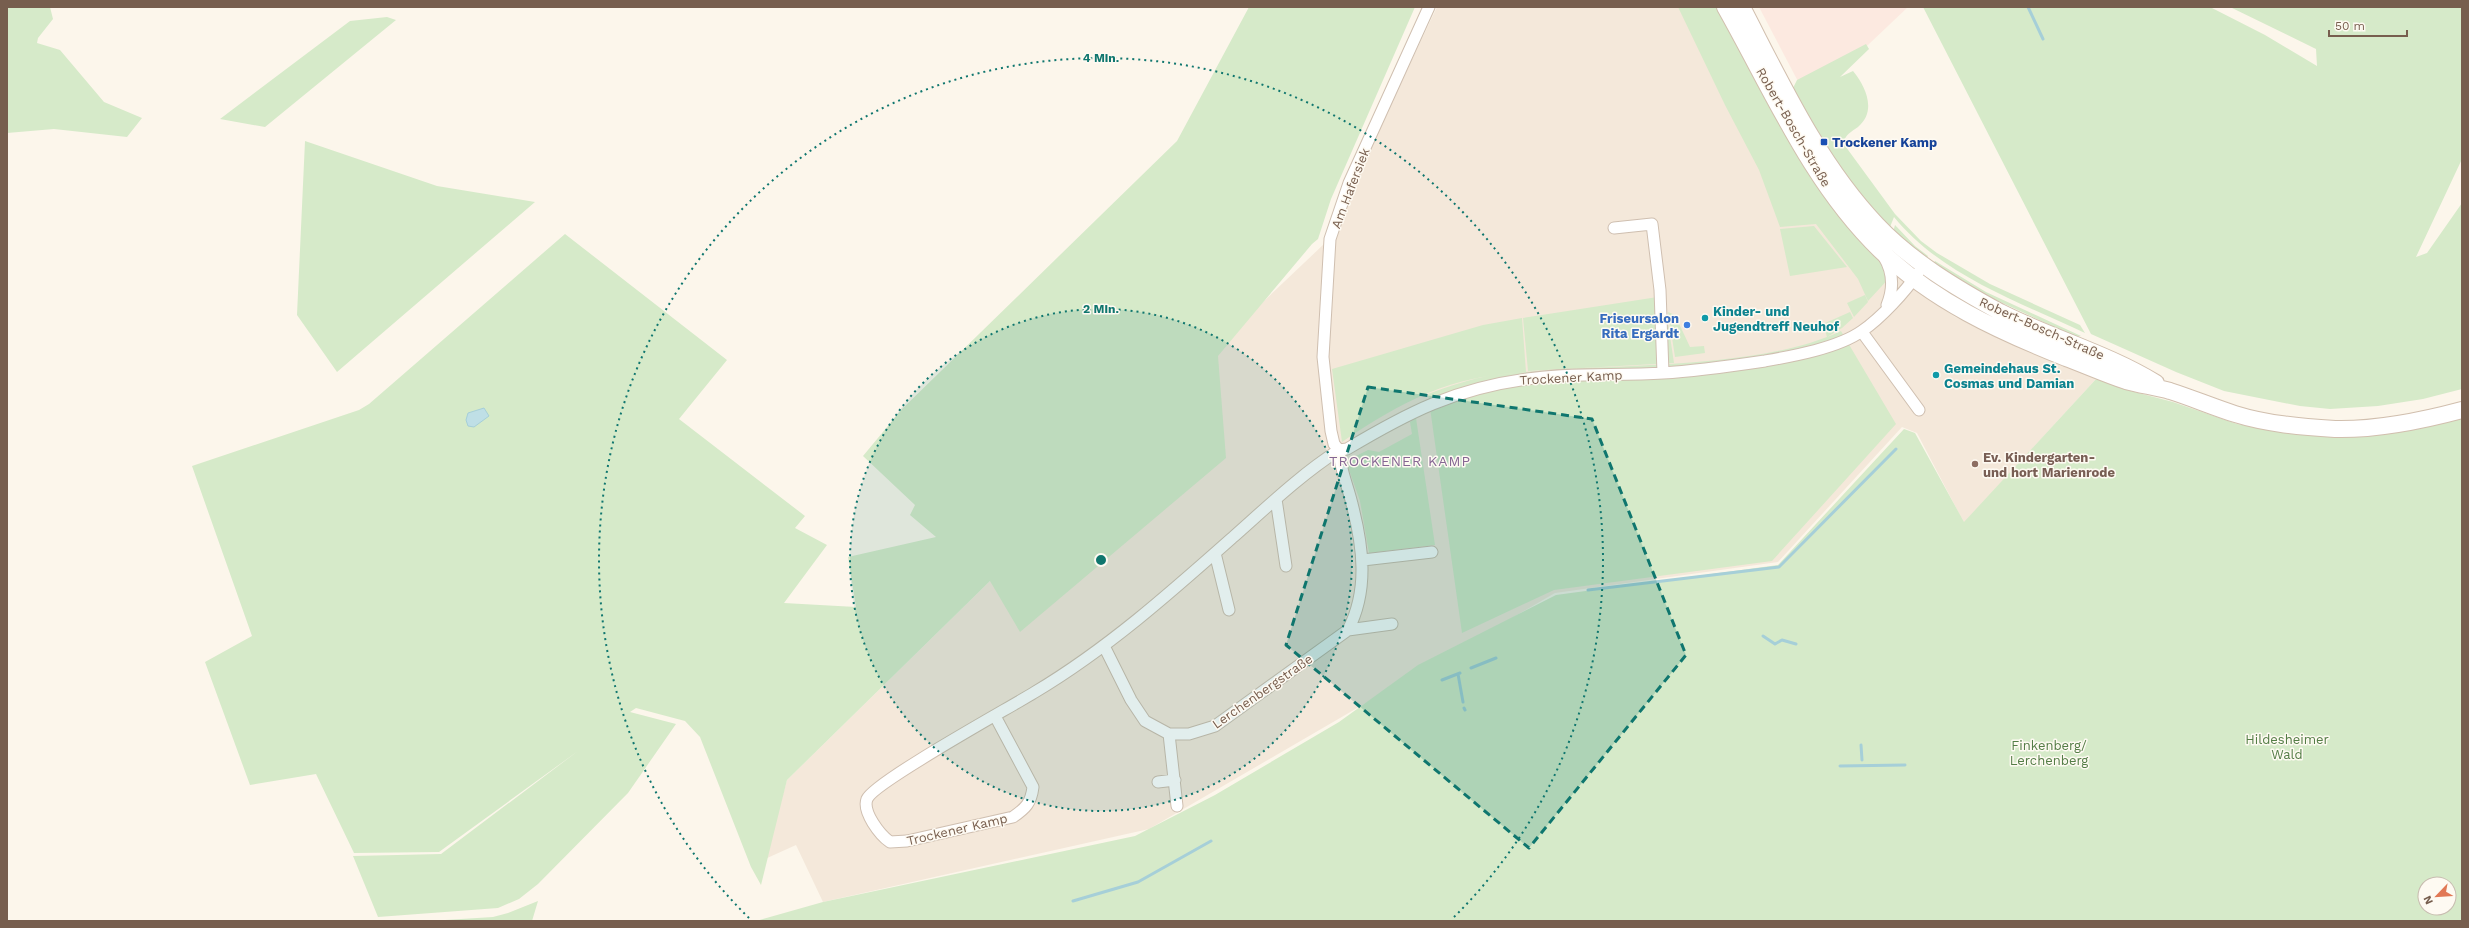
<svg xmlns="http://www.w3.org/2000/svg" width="2469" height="928" viewBox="0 0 2469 928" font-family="'Work Sans',sans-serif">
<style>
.residential{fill:#f4e8da}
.commercial{fill:#fce9e0}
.green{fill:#d6eac9;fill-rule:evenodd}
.water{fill:#bfdfe6;stroke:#a6cfd8}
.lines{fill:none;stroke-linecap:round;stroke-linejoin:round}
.stream{stroke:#a6cfd8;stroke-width:3}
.street-casing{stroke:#cfbfb0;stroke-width:13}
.secondary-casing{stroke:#d1bfae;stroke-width:18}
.street{stroke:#fff;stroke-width:11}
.secondary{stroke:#fff;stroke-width:16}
.marked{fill:#0f766e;fill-opacity:0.2;stroke:#0f766e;stroke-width:3;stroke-dasharray:8 5;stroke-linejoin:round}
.ring{fill:none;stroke:#0f766e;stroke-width:2;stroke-dasharray:2 4}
.transit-dot{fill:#1a4fb4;stroke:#fefaf2;stroke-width:1.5}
.culture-dot{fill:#0f9aa8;stroke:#fefaf2;stroke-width:1.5}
.shop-dot{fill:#3f7fe0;stroke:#fefaf2;stroke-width:1.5}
.education-dot{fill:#8d6e63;stroke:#fefaf2;stroke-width:1.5}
.labels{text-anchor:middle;stroke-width:3;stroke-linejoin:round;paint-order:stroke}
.street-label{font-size:13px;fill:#775e4e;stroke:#fefaf2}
.transit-label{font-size:13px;font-weight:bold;fill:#164399;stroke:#fefaf2;text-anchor:start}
.culture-label{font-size:13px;font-weight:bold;fill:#0d838f;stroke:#fefaf2;text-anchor:start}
.shop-label{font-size:13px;font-weight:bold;fill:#366cbe;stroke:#fefaf2;text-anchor:end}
.education-label{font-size:13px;font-weight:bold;fill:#785e54;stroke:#fefaf2;text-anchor:start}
.park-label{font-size:13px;fill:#547d46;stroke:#fefaf2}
.neighbourhood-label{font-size:14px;letter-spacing:1px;fill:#856693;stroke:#fefaf2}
.centre{fill:#0f766e;stroke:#fefaf2;stroke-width:2}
.ring-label{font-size:12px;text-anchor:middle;font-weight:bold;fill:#0f766e;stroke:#fefaf2;stroke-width:3;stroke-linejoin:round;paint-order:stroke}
</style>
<rect width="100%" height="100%" fill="#fcf6eb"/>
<path class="residential" d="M1437,7H1719L1893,274L1955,317L2097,378L1964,523L1917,433L1902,427L1778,562L1555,593L1149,829L823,902L796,845L765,859L787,780L990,581L1263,302L1324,244Z"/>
<path class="commercial" d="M1759,7H1908L1849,63L1801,87Z"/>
<path class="green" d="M7,7H50L53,19L38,38L37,43L60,50L104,102L142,118L127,137L54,129L7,133Z
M1249,7H1415L1331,199L1318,239L1312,244L1218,356L1226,458L1020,632L990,581L787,780L761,885L751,867L700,737L685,721L636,708L630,712L676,724L628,793L538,884L519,899L498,908L378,917L353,856L441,854L578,751L439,852L354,853L316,774L250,785L205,662L252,636L192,466L359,410L369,404L565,234L727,360L679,419L805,516L795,528L827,545L784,603L856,607L848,557L936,537L910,515L915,505L863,456L902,409L1177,141Z
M1678,7H1719L1893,274L1868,301L1858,279L1816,224L1780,227L1759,170L1725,105Z
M1923,7H2210L2265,35L2317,66L2316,49L2230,7H2462V159L2416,257L2427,253L2462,203V389L2423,399L2378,406L2330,409L2300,406L2224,391L2176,372L2091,334Z
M387,17L396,20L265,127L220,119L350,21Z
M1866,44L1869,49L1840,77L1853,71C1866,87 1877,111 1858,127C1851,132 1846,134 1843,143L1895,214L1921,241L1937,253L1990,284L2080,325L2085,333C2019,302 1941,275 1894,217L1888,232L1841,176L1792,90L1797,80Z
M305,141L437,186L535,202L337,372L297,315Z
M1895,225L1915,246L1928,256L1926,259L1893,232Z
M1814,226L1847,267L1790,276L1780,229Z
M1935,261L1986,292L2081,336L2076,337L1985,295L1933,264Z
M1865,295L1868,302L1854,317L1847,303Z
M1664,296L1674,363L1528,371L1523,318Z
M1668,312L1675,315L1690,347L1704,346L1705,353L1675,357Z
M1850,312L1853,318L1842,328L1827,337L1823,324Z
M1522,318L1526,372C1450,376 1404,400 1342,442L1332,369L1483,325Z
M1841,331L1896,424L1772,561L1554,590L1462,633L1428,394C1450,386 1472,378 1495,375C1569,366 1644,368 1718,360C1761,355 1802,349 1841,331Z
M2097,378L2127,390L2173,402L2237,424L2295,434L2337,436L2462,418V921H756L823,902L1135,836L1215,795L1339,722L1418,665L1556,595L1778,565L1904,429L1915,433L1964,522ZM2425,884H2449V908H2425Z
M1416,418L1435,545L1369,553L1360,501L1348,467L1356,456L1368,450L1379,452L1412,434L1410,422Z
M538,901L532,921H429L493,917L508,913Z"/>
<path class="water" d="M484,408L489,416L474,427L468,426L466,420L468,413Z"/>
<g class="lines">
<path class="stream" d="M2028,7L2043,39
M1588,590L1779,567L1896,449
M1763,636L1775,644L1782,640L1796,644
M1471,668L1496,658
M1458,674L1463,702
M1442,680L1460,673
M1464,708L1465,710
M1861,745L1862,760
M1840,766L1905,765
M1073,901L1138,882L1211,841"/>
<g class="street-casing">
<path id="street" d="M1614,228L1652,224L1660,290L1663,373
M1884,257C1893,272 1894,288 1887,305
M1862,332L1919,410
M1339,450L1334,444L1331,431L1323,357L1330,239L1349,183L1429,7
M1276,499L1286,566
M1215,553L1229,610
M1363,560L1432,552
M1348,630L1392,624
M1104,646L1131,700L1145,721L1169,734H1189L1215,726L1348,630C1369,590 1363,546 1352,504C1348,486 1340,470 1339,450
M995,716L1033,787C1031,803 1026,808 1013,817L907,841L890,842C880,835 862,812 867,799C874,782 1011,707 1035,692C1107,649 1170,593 1232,538C1266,508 1300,475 1339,450L1347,449C1409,412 1454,389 1527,379C1572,372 1618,376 1663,373C1697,371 1731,366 1765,361C1793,356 1838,348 1862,331C1881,318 1905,292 1918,273
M1169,734L1177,806
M1158,782L1175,780"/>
</g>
<g class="secondary-casing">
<path id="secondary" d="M1725,7C1772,90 1811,183 1880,250C1933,301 1998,331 2066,358C2085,365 2105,374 2126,381C2140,385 2156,387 2170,391C2192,398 2213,407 2235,414C2267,424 2302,427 2335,429C2377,430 2421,421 2462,410
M1742,7C1781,82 1818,163 1877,225C1911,261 1956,288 2000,312C2051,338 2107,353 2156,383"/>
</g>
<use href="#street" class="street"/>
<use href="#secondary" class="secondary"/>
</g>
<path class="marked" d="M1368,387L1592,419L1686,655L1529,848L1286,645Z"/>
<circle cx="1101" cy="560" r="251" fill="#0f766e" fill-opacity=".12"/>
<g class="ring">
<circle cx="1101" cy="560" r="251"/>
<path d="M749 918A502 502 0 1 1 1453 918"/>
</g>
<rect class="transit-dot" x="1820" y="138" width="8" height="8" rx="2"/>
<g class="culture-dot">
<circle cx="1705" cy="318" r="4"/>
<circle cx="1936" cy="375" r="4"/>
</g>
<circle class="shop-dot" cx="1687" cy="325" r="4"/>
<circle class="education-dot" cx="1975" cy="464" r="4"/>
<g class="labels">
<g class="street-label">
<text transform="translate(1794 127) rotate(60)" y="5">Robert-Bosch-Straße</text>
<text transform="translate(1350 188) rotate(-69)" y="5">Am Hafersiek</text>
<text transform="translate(2042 328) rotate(24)" y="5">Robert-Bosch-Straße</text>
<text transform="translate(1571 377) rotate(-3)" y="5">Trockener Kamp</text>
<text transform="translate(1262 691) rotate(-35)" y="5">Lerchenbergstraße</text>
<text transform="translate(957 829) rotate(-13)" y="5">Trockener Kamp</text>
</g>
<g class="transit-label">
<text x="1832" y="147">Trockener Kamp</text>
</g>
<g class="culture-label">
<text x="1713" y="316">Kinder- und<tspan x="1713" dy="15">Jugendtreff Neuhof</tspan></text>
<text x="1944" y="373">Gemeindehaus St.<tspan x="1944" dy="15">Cosmas und Damian</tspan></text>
</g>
<g class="shop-label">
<text x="1679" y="323">Friseursalon<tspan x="1679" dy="15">Rita Ergardt</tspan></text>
</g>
<g class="education-label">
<text x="1983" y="462">Ev. Kindergarten-<tspan x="1983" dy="15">und hort Marienrode</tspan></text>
</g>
<g class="park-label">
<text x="2287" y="744">Hildesheimer<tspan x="2287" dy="15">Wald</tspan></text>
<text x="2049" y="750">Finkenberg/<tspan x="2049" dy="15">Lerchenberg</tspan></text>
</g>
<g class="neighbourhood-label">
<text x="1400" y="466">TROCKENER KAMP</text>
</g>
</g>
<circle cx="1101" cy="560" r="6" class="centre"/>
<g class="ring-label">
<text x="1101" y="62">4 Min.</text>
<text x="1101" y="313">2 Min.</text>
</g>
<rect width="2469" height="928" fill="none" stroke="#775e4e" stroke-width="16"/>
<g transform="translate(2437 896) rotate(245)"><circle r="19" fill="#fefaf2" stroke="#c8bcb0"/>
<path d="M0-3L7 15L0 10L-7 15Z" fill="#e17855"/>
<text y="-6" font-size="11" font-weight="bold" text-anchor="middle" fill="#775e4e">N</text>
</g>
<path d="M2329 30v6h78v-6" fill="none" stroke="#775e4e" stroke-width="2"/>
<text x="2335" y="30" font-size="12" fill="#775e4e" stroke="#fefaf2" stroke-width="3" paint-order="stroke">50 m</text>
</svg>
